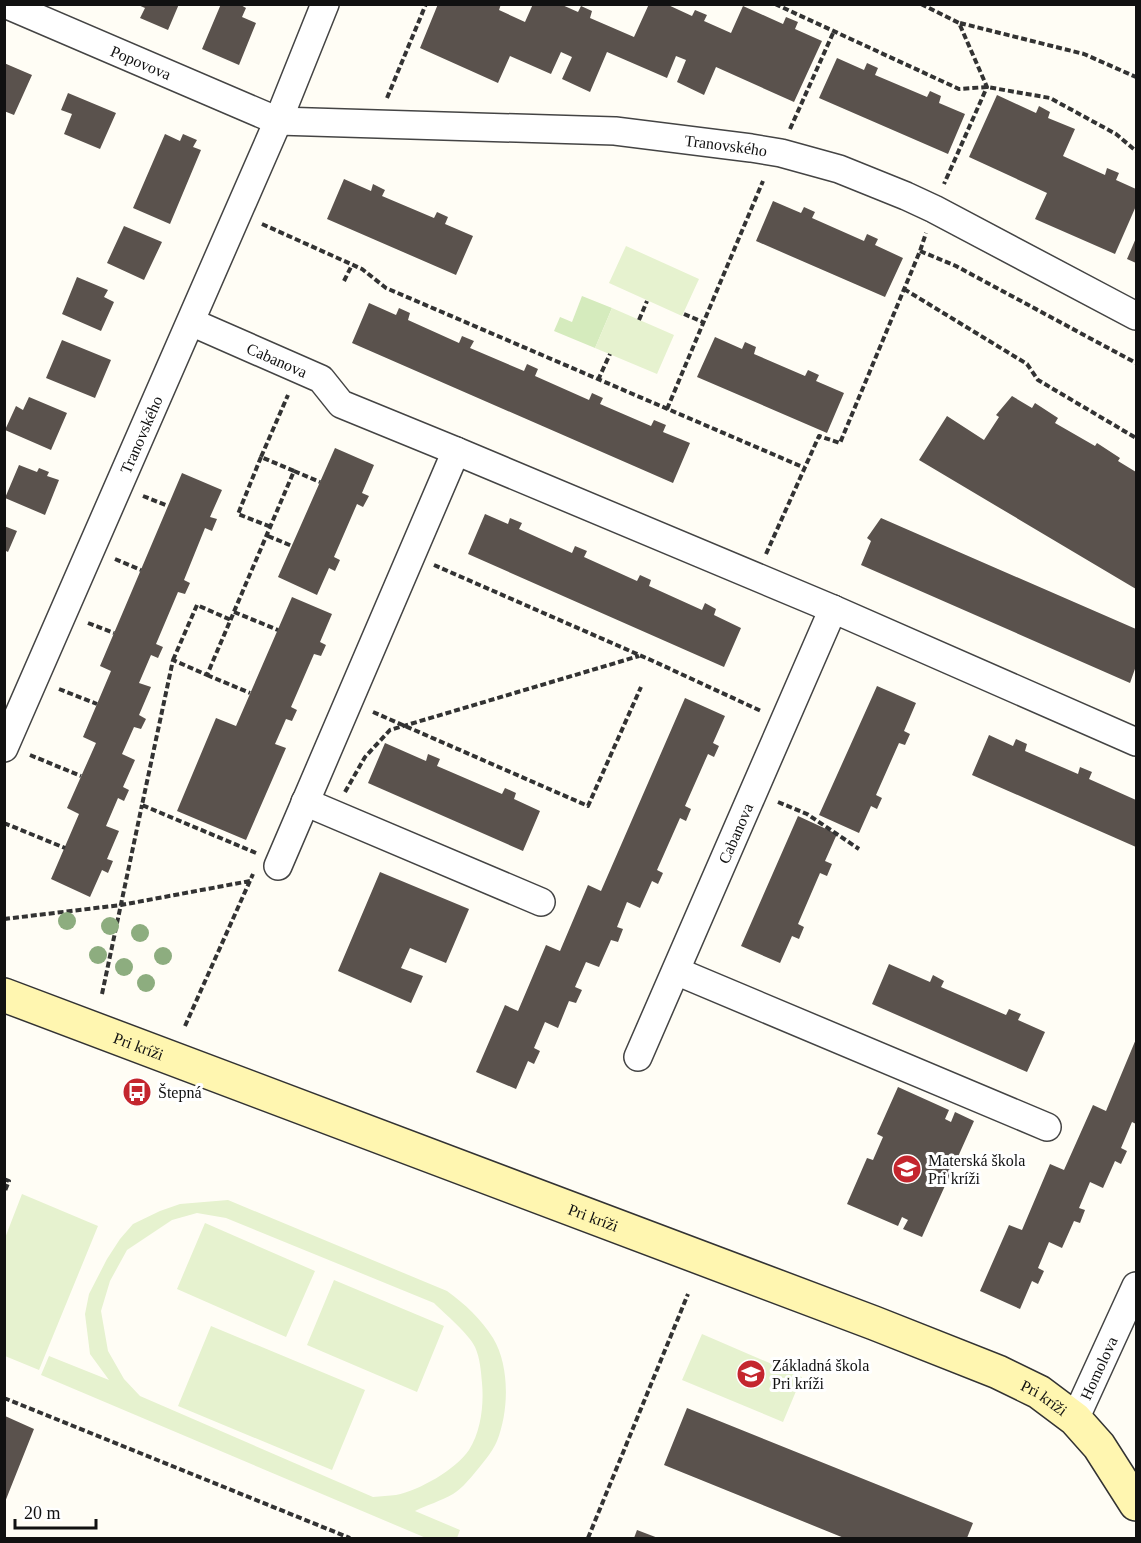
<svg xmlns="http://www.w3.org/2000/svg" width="1141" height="1543" viewBox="0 0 1141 1543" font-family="Georgia,serif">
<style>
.green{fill:#d5ebbd}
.pitch{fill:#e6f2cf;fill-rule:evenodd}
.building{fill:#5a524d}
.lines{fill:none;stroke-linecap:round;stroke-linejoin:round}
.street-casing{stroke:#444;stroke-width:30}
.secondary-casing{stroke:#333;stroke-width:36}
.path{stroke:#333;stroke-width:4;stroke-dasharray:6 3;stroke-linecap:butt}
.street{stroke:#fff;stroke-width:27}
.secondary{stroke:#fff6b0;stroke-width:33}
.tree{fill:#8dad7f}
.labels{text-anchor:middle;stroke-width:6;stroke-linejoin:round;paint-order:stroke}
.street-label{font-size:16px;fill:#111;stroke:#fff}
.poi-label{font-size:16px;fill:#111;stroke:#fff;text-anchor:start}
</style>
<rect width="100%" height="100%" fill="#fffdf5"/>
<path class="green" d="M582,296L612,308L595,348L554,331L560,317L572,322Z"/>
<path class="pitch" d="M626,246L699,279L682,316L609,283Z
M612,308L674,335L657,374L595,348Z
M22,1194L98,1226L39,1370L5,1356V1238Z
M228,1200L447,1291C465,1304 481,1319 493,1338C510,1366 509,1411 497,1441C492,1453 481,1465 473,1475C467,1482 460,1490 453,1494C441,1501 427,1505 415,1511L460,1530L457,1538H426L41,1375L49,1356L109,1380L90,1354L85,1314L89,1294L107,1259L120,1239L133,1224L160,1211L180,1204ZM197,1213L226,1218L434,1303C445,1314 469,1334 475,1347C480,1358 481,1371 482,1383C484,1404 481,1432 469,1450C455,1470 420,1490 396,1495C389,1496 381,1496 373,1497L140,1396L124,1379L108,1351L101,1311L110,1281L127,1250L172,1220Z
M205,1223L315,1271L286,1337L177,1289Z
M334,1280L444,1326L417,1392L307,1345Z
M211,1326L365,1390L332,1470L178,1406Z
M702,1334L802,1377L783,1422L682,1380Z"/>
<path class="building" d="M136,4H179L168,30L140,18L145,8Z
M221,4H239L246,8L242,17L256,23L239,65L202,49Z
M438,4H501L499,10L525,22L533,4H560L578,12L581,6L592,11L590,18L634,37L649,4H666L692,16L695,10L707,15L704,21L731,33L743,6L783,24L786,17L798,22L795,29L822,41L794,102L716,67L704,95L677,82L686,60L676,56L667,78L607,52L590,92L562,79L572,57L561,52L551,74L510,56L498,83L420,48Z
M837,58L864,70L867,63L878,68L875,75L927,97L930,91L941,96L939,103L965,114L948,154L819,98Z
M4,63L32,75L14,115L4,111Z
M68,93L116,113L100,149L64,134L72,114L61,110Z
M997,95L1036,113L1039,106L1050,112L1048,118L1075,129L1063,156L1105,175L1107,168L1119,173L1116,180L1136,189V206L1115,254L1035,219L1047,193L969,157Z
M165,134L180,141L183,134L197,140L193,147L201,150L170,224L133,208Z
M344,179L371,191L373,184L385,190L382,196L434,218L437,212L448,217L445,224L473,236L456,275L327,219Z
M773,201L801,213L804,207L815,212L812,218L864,241L867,234L878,239L875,245L903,258L885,297L756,241Z
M124,226L162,242L144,280L107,263Z
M1136,238V263L1127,259Z
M77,277L108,290L104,297L114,302L101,331L62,314Z
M369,303L396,315L399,308L410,313L408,320L459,343L462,336L474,341L470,348L524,371L527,364L538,369L535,376L589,400L592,393L603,398L600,404L651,426L654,420L666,425L663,432L690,443L673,483L352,343Z
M715,337L742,349L745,342L756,347L754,354L805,376L808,370L819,375L816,381L844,393L827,433L697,377Z
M62,340L111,360L95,398L46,378Z
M1012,396L1032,408L1035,403L1058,418L1055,423L1095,446L1097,443L1120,458L1118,461L1136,472V589L919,460L947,416L984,440L999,417L996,415Z
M29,397L67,413L51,450L5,430L16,406L23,410Z
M335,448L374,465L362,493L369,496L363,507L357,504L334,557L340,560L335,571L329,568L317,595L278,577Z
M19,465L37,472L39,468L49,472L47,476L59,480L45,515L5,498Z
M182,473L222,490L210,517L217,519L212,531L205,528L184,580L190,583L185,594L178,592L156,644L163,647L158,658L151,655L139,683L151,687L139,715L146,719L141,729L134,727L122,754L135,760L123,787L129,790L124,801L118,798L106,826L119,831L107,859L113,861L108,873L102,870L90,897L51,879L79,814L67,808L96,743L83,737L111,671L100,666Z
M485,514L508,524L510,518L522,523L519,529L572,553L575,546L587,551L584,557L637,581L640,575L651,580L649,586L702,610L705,603L716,609L714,615L741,628L724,667L468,554Z
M881,518L1136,629V666L1130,683L861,565L871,541L867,538Z
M4,526L17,531L8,552L4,550Z
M292,597L332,614L320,642L326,645L321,656L314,654L291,707L297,710L292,721L286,719L275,744L286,748L246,840L177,811L216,718L236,726Z
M877,686L916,703L904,731L910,734L905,745L899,743L876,795L882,798L877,809L871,806L859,833L819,815Z
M685,698L725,716L713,743L719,746L714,757L708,754L685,806L691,809L686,821L680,818L657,870L663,873L658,884L652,881L640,908L627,902L617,927L623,929L618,942L611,940L599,967L586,962L575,987L582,990L576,1003L569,1001L558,1028L545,1022L534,1048L540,1051L534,1064L528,1061L516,1089L476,1072L505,1005L518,1011L546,945L560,951L588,885L601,891Z
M989,735L1013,746L1016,739L1027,744L1025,751L1078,774L1080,767L1092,772L1089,779L1136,800V847L972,775Z
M385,743L426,761L428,754L440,759L437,766L502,794L505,788L516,793L514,799L540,811L523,851L368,783Z
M798,816L837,834L825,861L832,864L827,876L820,873L798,924L804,927L799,939L792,936L780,963L741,946Z
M380,872L469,909L446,963L410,948L401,968L423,976L411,1003L338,971Z
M889,964L930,982L933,975L944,981L941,987L1006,1015L1009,1009L1021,1014L1018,1020L1045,1032L1027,1072L872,1004Z
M1136,1039V1124L1132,1122L1121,1148L1127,1151L1121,1164L1115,1161L1103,1188L1090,1182L1079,1208L1085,1210L1080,1223L1074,1221L1062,1248L1049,1242L1038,1268L1044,1271L1038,1284L1032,1281L1020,1309L980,1291L1009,1225L1022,1230L1050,1164L1064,1170L1093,1105L1106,1111Z
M898,1087L949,1110L945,1119L951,1122L955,1112L974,1121L922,1237L903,1229L908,1220L902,1217L898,1226L847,1204L867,1158L873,1160L883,1137L877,1134Z
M687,1408L973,1523L967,1538H844L664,1465Z
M5,1416L34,1429L5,1502Z
M637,1530L658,1538H634Z"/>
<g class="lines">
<g class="street-casing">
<g id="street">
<path id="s1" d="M5,4L278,121L615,131L751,148L781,153L839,169L906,196L934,209L1136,316"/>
<path id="s2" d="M191,322L321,379L341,404L456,451L833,609L1136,742"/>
<path id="s3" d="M4,748L278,121L325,4"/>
<path d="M305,802L541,902"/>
<path d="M278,866L456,451"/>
<path d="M676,971L1047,1127"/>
<path id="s4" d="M638,1057L833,609"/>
<path id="s5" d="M1075,1419L1136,1286"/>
</g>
</g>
<g class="secondary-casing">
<g id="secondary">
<path id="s6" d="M4,995L874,1323L998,1372L1039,1392L1075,1419L1099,1446L1136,1504"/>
</g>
</g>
<path class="path" d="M775,4L959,89L987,87L1050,98L1116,134L1136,151
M921,4L959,23L987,87L944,184
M960,23L1084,54L1136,77
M387,98L426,4
M790,129L834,31
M262,224L362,269L386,288L805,468
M920,251L956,266L1136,363
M344,281L352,265
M904,289L1027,364L1038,380L1136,438
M684,314L703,322
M639,320L647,301
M598,380L610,354
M667,409L763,181
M261,457L238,514L271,527
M294,471L320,482
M143,496L168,506
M268,536L292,546
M766,554L819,436L840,443L920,251L926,233
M115,559L141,570
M434,565L653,661L761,711
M234,612L278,630
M88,623L114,633
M173,660L197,605L231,620
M207,675L250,693
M59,689L97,704
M373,712L588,806L641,687
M30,755L81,776
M345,792L365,757L390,730L639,656
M778,802L807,814L859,849
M4,823L65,848
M256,853L142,805L173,660L207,675L294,471L261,457L288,395
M4,919L121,905L250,881
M102,994L142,805
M185,1026L253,874
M4,1179L9,1181L4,1193
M4,1398L350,1538
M588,1538L688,1294"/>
<use href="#street" class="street"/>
<use href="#secondary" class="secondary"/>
</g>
<g class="tree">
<circle cx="67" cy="921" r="9"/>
<circle cx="110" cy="926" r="9"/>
<circle cx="140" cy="933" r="9"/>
<circle cx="98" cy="955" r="9"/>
<circle cx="163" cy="956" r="9"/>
<circle cx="124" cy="967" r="9"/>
<circle cx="146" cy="983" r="9"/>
</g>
<defs>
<g id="bus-disc" transform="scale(1.5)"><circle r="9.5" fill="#c4262e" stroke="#fff"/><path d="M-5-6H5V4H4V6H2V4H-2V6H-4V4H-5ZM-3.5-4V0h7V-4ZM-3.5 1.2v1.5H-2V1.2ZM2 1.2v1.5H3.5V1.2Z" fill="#fff"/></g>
<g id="school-disc" transform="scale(1.5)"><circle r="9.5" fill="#c4262e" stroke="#fff"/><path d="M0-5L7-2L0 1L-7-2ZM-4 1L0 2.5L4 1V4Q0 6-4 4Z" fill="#fff"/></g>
</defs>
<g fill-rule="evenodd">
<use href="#bus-disc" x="137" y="1092"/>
<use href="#school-disc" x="907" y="1169"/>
<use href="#school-disc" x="751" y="1374"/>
</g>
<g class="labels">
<g class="street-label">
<text dy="6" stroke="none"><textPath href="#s1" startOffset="148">Popovova</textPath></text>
<text dy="6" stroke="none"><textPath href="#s1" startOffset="746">Tranovského</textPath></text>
<text dy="6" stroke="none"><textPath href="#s2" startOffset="94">Cabanova</textPath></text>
<text dy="6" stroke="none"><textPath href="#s3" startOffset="342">Tranovského</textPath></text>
<text dy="6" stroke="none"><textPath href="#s4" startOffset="244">Cabanova</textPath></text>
<text dy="6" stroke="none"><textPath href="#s6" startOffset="144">Pri kríži</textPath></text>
<text dy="6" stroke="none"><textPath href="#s6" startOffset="630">Pri kríži</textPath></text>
<text dy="6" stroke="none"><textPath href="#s5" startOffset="56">Homolova</textPath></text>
<text dy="6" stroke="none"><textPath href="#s6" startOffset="1116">Pri kríži</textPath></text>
</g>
<g class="poi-label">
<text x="158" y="1098">Štepná</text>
<text x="928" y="1166">Materská škola<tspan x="928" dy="18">Pri kríži</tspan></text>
<text x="772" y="1371">Základná škola<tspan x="772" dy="18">Pri kríži</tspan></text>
</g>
</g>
<rect width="1141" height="1543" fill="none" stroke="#111111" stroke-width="12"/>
<path d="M15 1519v9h81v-9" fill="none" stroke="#111111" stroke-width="3"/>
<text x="24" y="1519" font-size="18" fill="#111111" stroke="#ffffff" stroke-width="4.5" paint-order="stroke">20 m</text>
</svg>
